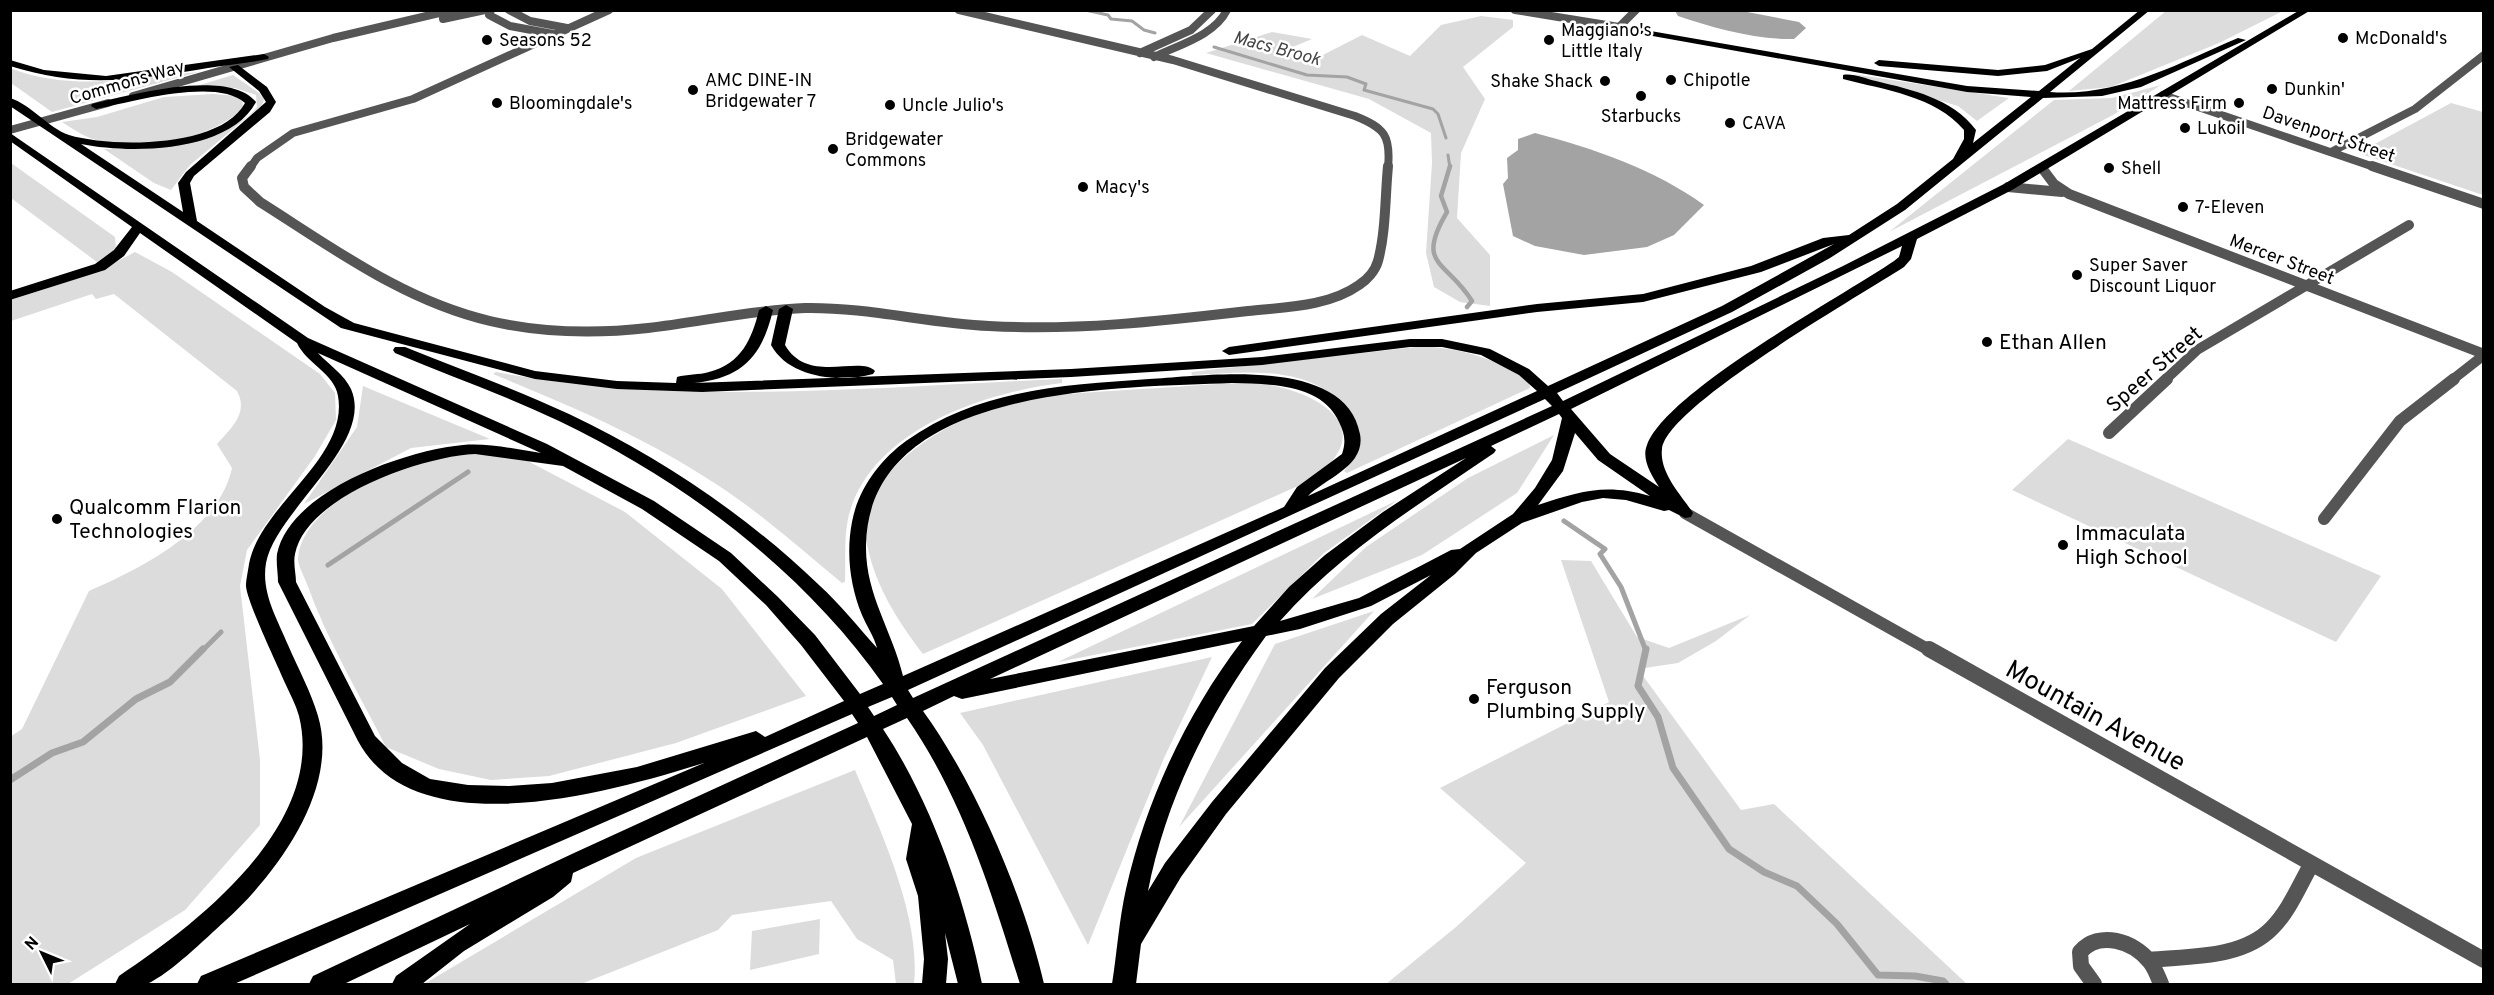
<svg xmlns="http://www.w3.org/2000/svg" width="2494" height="995" viewBox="0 0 2494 995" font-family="Overpass,sans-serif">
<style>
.green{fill:#dcdcdc}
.water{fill:#a3a3a3}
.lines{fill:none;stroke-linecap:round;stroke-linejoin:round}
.stream-far3{stroke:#a3a3a3;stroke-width:3}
.stream-far2{stroke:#a3a3a3;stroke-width:4.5}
.stream-far1{stroke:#a3a3a3;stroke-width:5}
.stream{stroke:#a3a3a3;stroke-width:7}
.minor-far3{stroke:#555;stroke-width:8}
.minor-far2{stroke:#555;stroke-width:10}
.minor-far1{stroke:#555;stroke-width:12}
.minor{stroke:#555;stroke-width:16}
.tertiary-far2{stroke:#555;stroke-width:8}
.tertiary-far1{stroke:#555;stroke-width:12}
.tertiary{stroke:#555;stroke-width:16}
.trunk{fill:#000;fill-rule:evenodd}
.poi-dot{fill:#000;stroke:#fff;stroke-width:2}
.labels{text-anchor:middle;stroke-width:5;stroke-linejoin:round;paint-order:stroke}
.far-poi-label{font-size:18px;fill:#000;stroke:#fff;text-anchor:start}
.far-water-label{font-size:18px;font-style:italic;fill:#444;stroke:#fff}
.far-street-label{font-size:18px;fill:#000;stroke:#fff}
.poi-label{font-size:21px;fill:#000;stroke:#fff;text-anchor:start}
.street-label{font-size:21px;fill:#000;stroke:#fff}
.near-street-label{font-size:26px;fill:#000;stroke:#fff}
</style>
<rect width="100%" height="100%" fill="#fff"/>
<path class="green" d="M2166,11H2283L2219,43L2111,87L2069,91Z
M1481,16L1513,20V27L1463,67L1485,99L1461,153L1457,218L1490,255V306L1460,302L1434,287L1426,253L1432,163L1431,133L1369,99L1206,53L1272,32L1312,39L1283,51L1313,60L1362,35L1410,56L1441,25Z
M10,68C69,92 137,78 198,72L52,112L11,83Z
M1853,74L2009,98L1977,121L1958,106Z
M233,75L259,93L264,99L262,105L190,165L171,190L154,183L104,149C143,149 232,140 257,107L256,95L235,88L193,87Z
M2161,85L2113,115L1889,232L2054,100L2112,98Z
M213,94L237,96L242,99L243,108C213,139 145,150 103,142C88,139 74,130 62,122L97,117L164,97Z
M2451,103L2483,112V195L2358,153Z
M11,163L115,237L116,249L97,262L11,198Z
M135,252L172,272L320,374L335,393L336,420L315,456L247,550L240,586L260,760V825L185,910L68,984H11L10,737L22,729L89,591C142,568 219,529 232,468L217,444C231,428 249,413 237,391L114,294L96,299L92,294L11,321V300L97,272Z
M1425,346C1465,350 1496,358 1529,381L1530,388L1347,473L1344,471C1360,452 1367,435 1351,414C1314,363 1247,372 1192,375L1191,372Z
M496,372C682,407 875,387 1062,379V383C987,392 878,427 851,508C843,531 846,558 845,582L842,583C802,550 763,515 719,486C649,439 571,406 493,374Z
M1256,383C1315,389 1386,428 1309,481L923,654C897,620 876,587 867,545C852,471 955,415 1014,402C1056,393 1099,392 1142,389C1179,387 1218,383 1256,383Z
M363,386L490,439L411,448L304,504L357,427Z
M1554,435L1517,493L1422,555L1312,599L1366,547L1468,478Z
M2068,439L2381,576L2336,642L2012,490Z
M475,454L522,458L625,512L722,589L806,696L676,743L549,776L491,780L439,769L386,747C359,694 327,640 307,584C304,576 298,566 298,558C302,505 394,466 439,458C451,456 463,455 475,454Z
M1398,500L1324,553L1252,624L1058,662Z
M1561,560L1591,561L1637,637L1669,648L1750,615L1716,641L1678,663L1638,669L1741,810L1774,804L1967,984H1386L1456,927L1526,863L1440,788L1609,702Z
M1374,611L1179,827L1275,644Z
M1212,657L1164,758L1088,945L983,745L960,713Z
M855,770C881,832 921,917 914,984H896L893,960L857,939L831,901L732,915L718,930L581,984H424L636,858Z
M820,919L819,954L750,970L752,931Z"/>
<path class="water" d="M1675,11H1742L1799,22L1806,28L1794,39C1756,40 1714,28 1678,16Z
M1535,133C1593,148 1656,170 1704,205L1674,235L1647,247L1584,255L1535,246L1513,236L1503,184L1508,178L1507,158L1518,150V139Z"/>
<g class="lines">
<path class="stream-far3" d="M1085,10L1108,15L1111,19L1132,21L1144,30L1155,33
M1214,47L1307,75L1347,77L1366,84L1364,90L1433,109L1438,114L1446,138
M1448,155L1450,168"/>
<path class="stream-far2" d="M1450,166L1441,196L1447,212C1415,266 1446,260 1472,301L1467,307"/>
<path class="stream-far1" d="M1564,521L1605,549L1600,554L1621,587L1646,651
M328,565L468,472
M202,651L221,632"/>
<path class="stream" d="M1646,649L1638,686L1658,717L1673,768L1729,849L1764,872L1797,886L1837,924L1878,975L1915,976L1943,981L1946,984
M10,780L52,753L83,742L136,699L170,682L203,649"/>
<path class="minor-far3" d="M491,10L489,15L510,26L553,34
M509,10L530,21L567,28
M959,10L1173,60L1355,116C1385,128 1391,136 1388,168
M1619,27L1636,10
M1140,53L1191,30L1212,10
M1154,57C1178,45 1214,36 1227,10
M2163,95L2377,168
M2331,152L2415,109L2484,55
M250,168L257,158L293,133L413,99L609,10"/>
<path class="minor-far2" d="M251,166L242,178L244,187L260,202C333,248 404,301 490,321C542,333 595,334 648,328C700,322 752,310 805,308C867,307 927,323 989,326C1076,331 1162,321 1248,311C1284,307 1328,307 1359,285C1367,280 1375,271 1378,261C1386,231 1385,197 1388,166
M2372,166L2484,204
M2042,168L2054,184L2069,194L2484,354
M2008,187L2062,192
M2165,380L2197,350L2409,225
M2452,380L2484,355"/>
<path class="minor-far1" d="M2109,433L2167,379
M2324,519L2400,421L2454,379"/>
<path class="minor" d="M2149,960C2189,956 2242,959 2272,928C2289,911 2299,886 2311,865
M2094,984L2081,966L2080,952C2099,930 2134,941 2150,962C2155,968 2158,977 2161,984"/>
<path class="tertiary-far2" d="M1515,10L1619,27
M443,19L485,10
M133,96L333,38L452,10
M10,130L108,103"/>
<path class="tertiary-far1" d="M1685,513L1931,651"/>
<path class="tertiary" d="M1929,649L2484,960"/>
<path class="trunk" d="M2140,10H2150L2050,92C2118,97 2177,64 2238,38L2246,40L2141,87L2102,96L2043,98L1905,210L1830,258L1732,312L1557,393L1563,401L1843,266L2004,184L2300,10H2311L2012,190L1917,239L1911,259L1904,267C1861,295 1666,406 1662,449C1659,473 1682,496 1693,513L1691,517L1685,518L1669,510L1664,511L1626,500L1603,498L1582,502L1522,523L1476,553L1455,574L1393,624L1339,678L1226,814L1181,877L1141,944L1136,984H1112C1117,952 1119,920 1126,889C1146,800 1187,713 1242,641L962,699L954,696L923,711C976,784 1024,897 1044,984H1020C991,891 963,799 907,718L883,729C931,801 965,899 982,984H958L945,933L948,959L946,984H922L924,959L918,896L906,859L912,824L867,737L573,873L571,882L553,897L464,951L422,984H392L396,976L470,924L344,984H309L313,976L574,853L858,723L852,714L234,984H197L201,976L704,763C614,791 416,849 358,741L278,582C278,573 276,563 277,554C290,490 407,450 463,445C489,443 515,449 541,453L318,353C329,365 344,374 351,389C375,444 276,510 266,563C261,593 277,618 288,645C298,668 311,692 318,716C340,789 276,875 225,921C205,939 171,973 147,984C139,987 124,984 115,984L119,976C196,925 326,825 299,716C296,705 290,694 285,683C277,664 247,602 246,586C246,580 248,571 249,564C260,505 349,458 338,396C335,374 306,363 297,343L140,233L124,256L105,270L10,300V291L95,264L114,250L132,227L10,141V133L308,338L547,444L654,501L731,553L778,597L815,635L860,694L883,684C803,570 684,481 559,421C505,395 449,376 395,353L393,350L395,347H405C460,369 515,389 569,414C660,457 746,515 819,585C840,604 858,627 877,648C874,636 867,627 862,615C850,586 846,553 852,522C858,489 880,460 906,441C979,389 1063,385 1149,379C1205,376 1345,355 1360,434C1366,466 1326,478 1308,496L1537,391L1519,375L1481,355L1442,347H1410L1262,365L1071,377L702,392L617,389L535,379L341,328L10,106V98C32,105 48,128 69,135C112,148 221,148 245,103C217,77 131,102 96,109L91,106L92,104C131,95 228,68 256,102C229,153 130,154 81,144L183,212L178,183L186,172L266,102L259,91L229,67L238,65L267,87L276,102L270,112L194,176L190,183L197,221L325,307L354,323L535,371L617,381L676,383L677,377C687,374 699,375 709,372C741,364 752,339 759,310L766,306L773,310C762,356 743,378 694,383L1071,369L1262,357L1410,339H1442L1490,349L1529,369L1548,386L1722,306L1834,244L1761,272L1643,302L1537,312L1229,355L1222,351L1229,347L1537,304L1643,294L1751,266L1823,238L1849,235L1897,204L1953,159L1964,139V130C1935,96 1885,90 1843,79V75C1853,73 1866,79 1876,81C1912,90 1952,98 1976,130L1973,143L2031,97L1967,92L1619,30L1614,27L1616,25L1967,86L2039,91L2080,58L2047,71L1998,76L1879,66L1874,63L1879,60L1998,70L2045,65L2092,49ZM1902,246L1899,257L1894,261C1841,297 1667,391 1647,445C1641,459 1652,476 1659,487L1610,454L1571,409ZM1232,383C1268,384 1322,383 1339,422C1345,434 1346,442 1342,454L1297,487L1284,507L903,676C892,630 865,594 866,545C869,384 1119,388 1232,383ZM1545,399L1552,406L913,698L908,690ZM1559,414L1562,418L1552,460L1535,488L1513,514L1460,549L1451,550L1359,598L1280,621C1341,552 1418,505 1494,453L1496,450L1491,446ZM1575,433L1598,460L1650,496C1606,483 1580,491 1538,505L1563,471ZM475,454L563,466L642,509L719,561L766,605L801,645L844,701L765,737L756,731L637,767L552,783L509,786L468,785L430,779L402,763L375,736L296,582C296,574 293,563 295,554C306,496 424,456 475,454ZM1466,458L1383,512L1325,555L1289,587L1254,626L990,679ZM1431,575L1381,614L1325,668L1212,802L1165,863L1148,891C1166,798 1210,712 1266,636L1300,629L1371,606ZM892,697L897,705L874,716L868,707Z
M264,54L269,57L268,59C248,63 227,65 208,68C135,80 83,89 10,66V60L44,70L106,76Z
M786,305L793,309L785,345C808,385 860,355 875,371L873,374C839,383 789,378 771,345L779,309Z"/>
</g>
<g class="poi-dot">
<circle cx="2343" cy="38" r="6"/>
<circle cx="487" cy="40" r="6"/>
<circle cx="1549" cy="40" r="6"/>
<circle cx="1671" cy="80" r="6"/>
<circle cx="1605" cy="81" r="6"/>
<circle cx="2272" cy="89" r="6"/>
<circle cx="693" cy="90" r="6"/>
<circle cx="1641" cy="96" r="6"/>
<circle cx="497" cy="103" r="6"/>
<circle cx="2239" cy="103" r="6"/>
<circle cx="890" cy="105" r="6"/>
<circle cx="1730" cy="123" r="6"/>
<circle cx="2185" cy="128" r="6"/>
<circle cx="833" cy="149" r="6"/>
<circle cx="2109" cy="168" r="6"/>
<circle cx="1083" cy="187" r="6"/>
<circle cx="2183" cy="207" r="6"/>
<circle cx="2077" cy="275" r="6"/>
<circle cx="1987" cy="342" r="6"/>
<circle cx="57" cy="519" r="6"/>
<circle cx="2063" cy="545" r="6"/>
<circle cx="1474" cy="699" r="6"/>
</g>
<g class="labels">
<g class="far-poi-label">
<text x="1561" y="36">Maggiano's<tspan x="1561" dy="21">Little Italy</tspan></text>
<text x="2355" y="44">McDonald's</text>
<text x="499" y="46">Seasons 52</text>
<text x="705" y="86">AMC DINE-IN<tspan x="705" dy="21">Bridgewater 7</tspan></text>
<text x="1683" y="86">Chipotle</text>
<text x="1593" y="87" text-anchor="end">Shake Shack</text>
<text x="2284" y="95">Dunkin'</text>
<text x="509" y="109">Bloomingdale's</text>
<text x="2227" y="109" text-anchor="end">Mattress Firm</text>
<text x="902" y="111">Uncle Julio's</text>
<text x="1641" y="122" text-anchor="middle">Starbucks</text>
<text x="1742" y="129">CAVA</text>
<text x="2197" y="134">Lukoil</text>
<text x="845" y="145">Bridgewater<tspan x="845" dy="21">Commons</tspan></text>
<text x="2121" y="174">Shell</text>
<text x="1095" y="193">Macy's</text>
<text x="2195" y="213">7-Eleven</text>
<text x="2089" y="271">Super Saver<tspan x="2089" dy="21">Discount Liquor</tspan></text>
</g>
<g class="far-water-label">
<text transform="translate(1277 48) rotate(15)" y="6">Macs Brook</text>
</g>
<g class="far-street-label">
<text transform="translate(127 82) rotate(-16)" y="6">Commons Way</text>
<text transform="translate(2329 134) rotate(19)" y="6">Davenport Street</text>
<text transform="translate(2282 259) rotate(21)" y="6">Mercer Street</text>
</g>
<g class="poi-label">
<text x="1999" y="349">Ethan Allen</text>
<text x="69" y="514">Qualcomm Flarion<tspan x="69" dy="24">Technologies</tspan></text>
<text x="2075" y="540">Immaculata<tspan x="2075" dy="24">High School</tspan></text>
<text x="1486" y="694">Ferguson<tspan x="1486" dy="24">Plumbing Supply</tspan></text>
</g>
<g class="street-label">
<text transform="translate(2154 369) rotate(-41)" y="7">Speer Street</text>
</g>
<g class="near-street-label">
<text transform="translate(2096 715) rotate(29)" y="9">Mountain Avenue</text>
</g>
</g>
<rect width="2494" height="995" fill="none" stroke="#000000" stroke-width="24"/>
<g transform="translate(42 953) rotate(313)" stroke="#ffffff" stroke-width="4.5" paint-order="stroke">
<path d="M0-4.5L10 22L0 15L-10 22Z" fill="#000000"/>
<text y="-9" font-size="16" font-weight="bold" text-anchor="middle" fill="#000000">N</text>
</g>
</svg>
